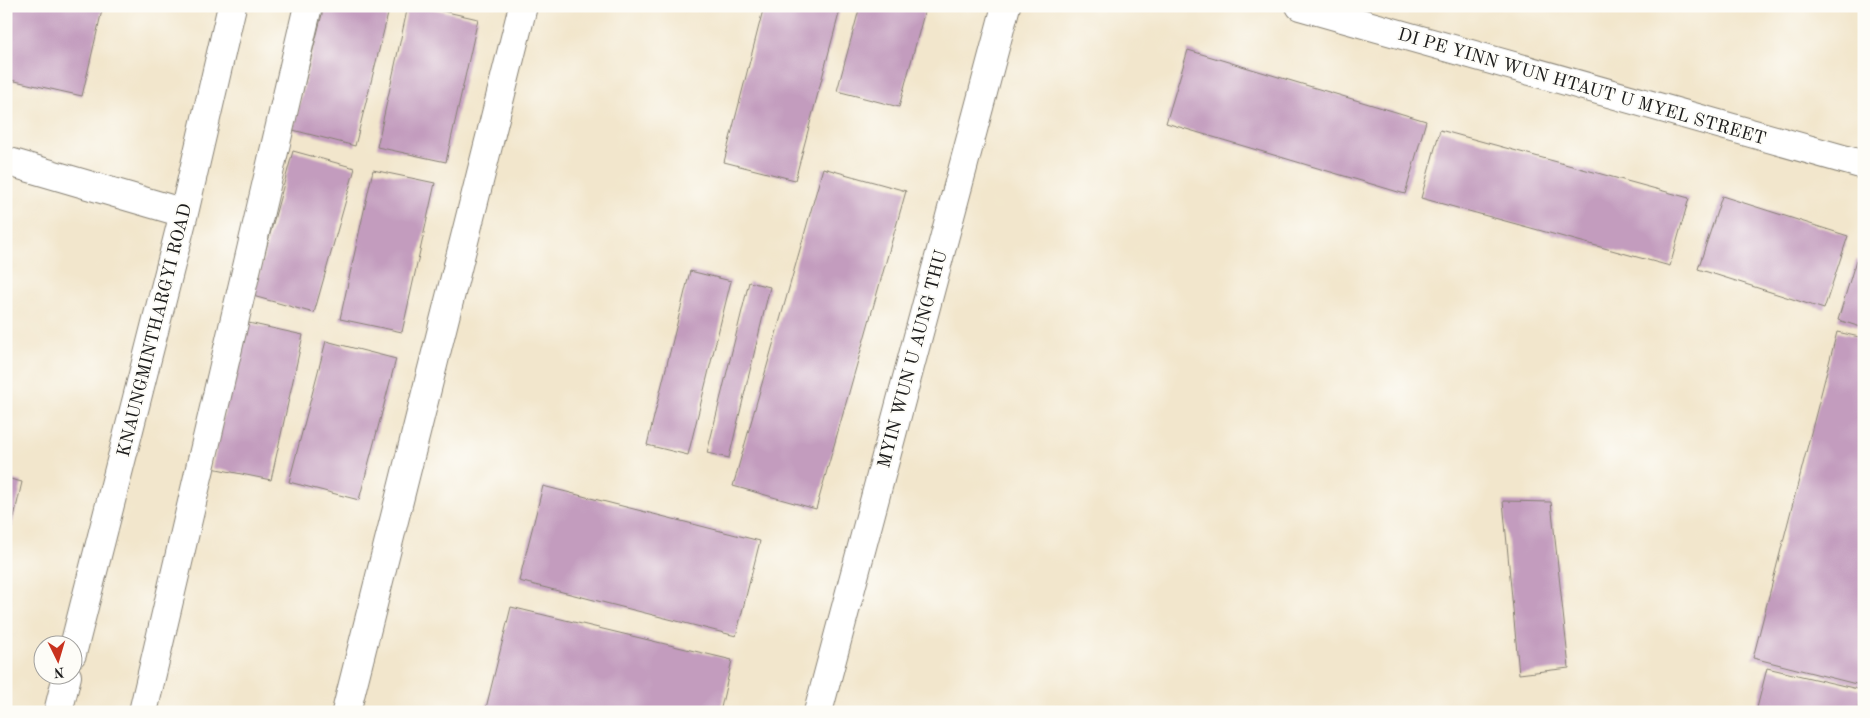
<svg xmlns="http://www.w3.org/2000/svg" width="1870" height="718" viewBox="0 0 1870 718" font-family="'Old Standard TT',serif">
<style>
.building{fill:#c39cbe}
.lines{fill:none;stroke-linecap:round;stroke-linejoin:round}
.minor-casing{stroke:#878174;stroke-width:30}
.minor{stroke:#fff;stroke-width:28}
.labels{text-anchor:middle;stroke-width:4;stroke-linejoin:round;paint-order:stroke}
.street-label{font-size:18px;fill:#1c1c1c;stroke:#fdfcf7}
</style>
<rect width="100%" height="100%" fill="#fdfcf7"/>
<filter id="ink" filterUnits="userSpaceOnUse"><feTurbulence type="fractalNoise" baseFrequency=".02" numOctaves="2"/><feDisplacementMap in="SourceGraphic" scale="10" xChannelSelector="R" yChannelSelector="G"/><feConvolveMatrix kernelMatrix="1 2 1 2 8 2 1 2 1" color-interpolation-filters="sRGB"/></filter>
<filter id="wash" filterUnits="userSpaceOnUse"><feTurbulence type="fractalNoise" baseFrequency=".0096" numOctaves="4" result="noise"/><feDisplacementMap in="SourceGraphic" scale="20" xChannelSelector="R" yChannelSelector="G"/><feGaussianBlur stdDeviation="1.12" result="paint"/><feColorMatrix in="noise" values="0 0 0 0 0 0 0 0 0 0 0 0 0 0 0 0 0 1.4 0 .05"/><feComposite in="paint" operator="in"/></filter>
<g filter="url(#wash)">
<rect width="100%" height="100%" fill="#f2e6cc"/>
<g id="blocks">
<path class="building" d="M6,6H103L82,96L6,79Z
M324,6H390L355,146L293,130Z
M408,6H420L478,19L446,162L377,147Z
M764,6H841L795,180L724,162Z
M860,6H926L899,107L837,91Z
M1188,50L1426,121L1405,194L1166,123Z
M1440,130L1689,198L1670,266L1421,198Z
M293,151L355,168L314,313L253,296Z
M823,168L906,191L816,509L733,486Z
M373,170L435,183L402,332L340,319Z
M1722,196L1848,236L1824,309L1698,269Z
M1856,260L1864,262V328L1838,320Z
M690,271L731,281L688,455L647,445Z
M749,282L770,287L729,458L707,453Z
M244,322L303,335L271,480L212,468Z
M1837,332L1864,338V686L1753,658Z
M326,341L396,359L359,500L289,482Z
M6,478L22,482L7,548H6Z
M543,486L760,541L736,636L519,581Z
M1503,501L1551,502L1569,668L1519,674Z
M511,607L732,660L720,712H485Z
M1767,668L1862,690L1857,712H1756Z"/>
</g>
</g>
<g filter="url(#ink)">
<use href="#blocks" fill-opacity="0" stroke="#878174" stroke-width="1"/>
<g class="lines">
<g class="minor-casing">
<path id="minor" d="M1300,6L1864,165
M6,161L184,213
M72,654L184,213L232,6
M58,712L67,676
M143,712L308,6
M346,712L523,6
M818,712L1006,6"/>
</g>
<use href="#minor" class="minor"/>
</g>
</g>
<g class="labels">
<g class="street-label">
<text transform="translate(1582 86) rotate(16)" y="6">DI PE YINN WUN HTAUT U MYEL STREET</text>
<text transform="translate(154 330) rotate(-76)" y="6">KNAUNGMINTHARGYI ROAD</text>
<text transform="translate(912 359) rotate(-75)" y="6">MYIN WUN U AUNG THU</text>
</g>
</g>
<rect width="1870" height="718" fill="none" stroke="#fdfcf7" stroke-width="25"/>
<g transform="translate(58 660) rotate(175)"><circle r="24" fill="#fdfcf7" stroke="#a3a29f"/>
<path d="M0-4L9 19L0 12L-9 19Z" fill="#c8321e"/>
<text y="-8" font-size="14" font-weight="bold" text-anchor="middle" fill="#1c1c1c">N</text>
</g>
</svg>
